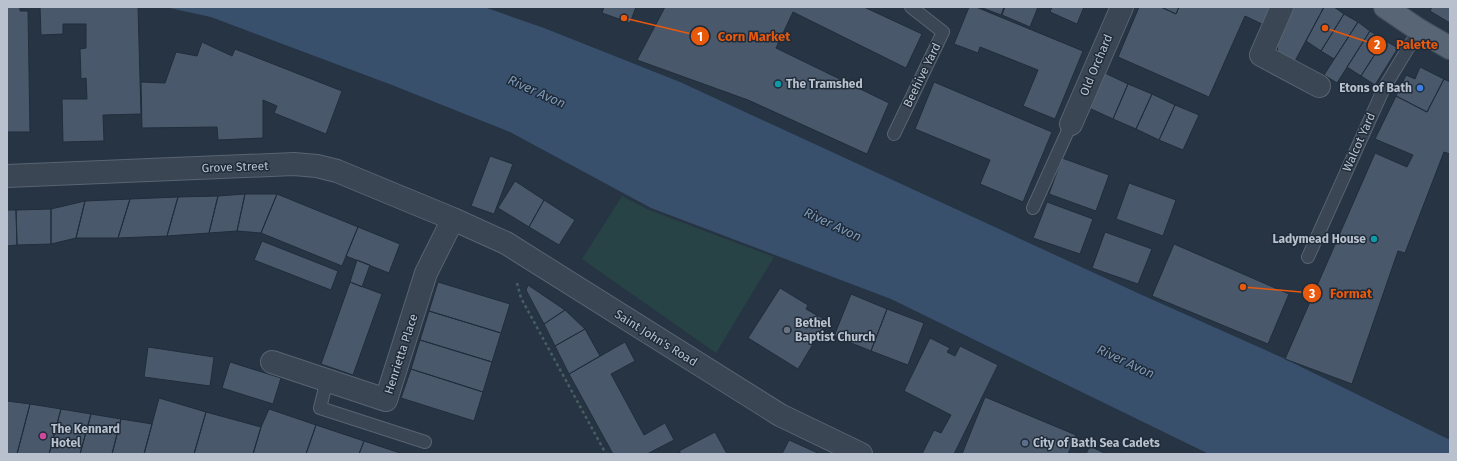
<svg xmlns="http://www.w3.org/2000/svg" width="1457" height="461" viewBox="0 0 1457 461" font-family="'Fira Sans',sans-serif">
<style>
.green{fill:#284345}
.water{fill:#38506c}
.building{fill:#49586b;stroke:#212d3b}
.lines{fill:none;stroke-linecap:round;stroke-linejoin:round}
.service-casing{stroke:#596471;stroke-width:14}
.minor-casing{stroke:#596471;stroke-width:24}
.primary-casing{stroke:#444f5d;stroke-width:24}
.path{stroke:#466061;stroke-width:2.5;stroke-dasharray:3 3;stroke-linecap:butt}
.service{stroke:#3a4654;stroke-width:12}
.minor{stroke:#3a4654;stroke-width:22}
.primary{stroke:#586574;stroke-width:22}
.culture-dot{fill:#0f9aa8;stroke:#1f2b39;stroke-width:1.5}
.shop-dot{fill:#3f7fe0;stroke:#1f2b39;stroke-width:1.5}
.worship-dot{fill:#6b7280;stroke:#1f2b39;stroke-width:1.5}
.hotel-dot{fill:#d1479c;stroke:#1f2b39;stroke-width:1.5}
.service-dot{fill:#5c6f8a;stroke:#1f2b39;stroke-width:1.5}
.labels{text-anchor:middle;stroke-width:3;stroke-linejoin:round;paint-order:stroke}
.street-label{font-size:12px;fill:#b8c1cd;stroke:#1f2b39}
.poi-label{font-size:12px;font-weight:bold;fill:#b8c1cd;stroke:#1f2b39;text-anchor:start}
.water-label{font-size:13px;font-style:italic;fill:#7d98b6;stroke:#1f2b39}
.leader{fill:none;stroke:#e8590c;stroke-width:1.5}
.callout-dot{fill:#e8590c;stroke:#1f2b39;stroke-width:1.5}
.mark-label{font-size:12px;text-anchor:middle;font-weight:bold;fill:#fff}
.callout-label{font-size:13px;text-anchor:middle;font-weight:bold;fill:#e8590c;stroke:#1f2b39;stroke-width:3;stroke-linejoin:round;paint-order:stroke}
</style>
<rect width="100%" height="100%" fill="#263444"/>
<path class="green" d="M622,196L649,210L774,257L716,353L582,259Z"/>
<path class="water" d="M165,7H484L544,28L680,82L1142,295L1283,358L1450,440V454H1209L891,299L651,208L510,132L392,85L211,17Z"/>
<path class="building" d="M7,7H20V11H28L30,132H7Z
M40,7H138L141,114L103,115L104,141L63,142L62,99H87L86,78L81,79L80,49L86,48V24H63V34L41,35Z
M604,7H636L630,23L602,13Z
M665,7H864L922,34L906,68L793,12L776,48L889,103L867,154L748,100L637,60Z
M969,7H976L1083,51L1055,119L1023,106L1038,70L980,47L978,53L954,44Z
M980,7H1004L1001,15Z
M1005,7H1038L1030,27L1002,15Z
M1052,7H1084L1077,24L1050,12Z
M1139,7H1161L1176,14L1179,7H1275L1266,26L1245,16L1209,97L1118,57Z
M1161,7H1179L1176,14Z
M1292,7H1324L1295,61L1278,53L1275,33Z
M1324,7H1334L1344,14L1321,51L1306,41Z
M1432,7H1450V23L1430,11Z
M1344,14L1358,22L1334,59L1321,51Z
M1358,22L1370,31L1337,83L1324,75Z
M1370,31L1384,40L1361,76L1347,67Z
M1384,40L1398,48L1375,85L1361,76Z
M202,42L232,56L235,49L342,91L326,134L274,113L277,106L263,100V138L218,140L217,127L142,128L141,82L165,83L176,52L197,56Z
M1420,67L1444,79L1427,112L1396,96L1406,75L1415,79Z
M1105,73L1128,84L1113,119L1089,108Z
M1444,79L1450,82V154L1444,152L1405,253L1398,251L1352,384L1285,359L1375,153L1407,167L1413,155L1375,139L1396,96L1427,112Z
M934,82L1052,132L1023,202L980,184L990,160L915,129Z
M1128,84L1152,94L1136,129L1113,119Z
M1152,94L1175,105L1159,140L1136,129Z
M1175,105L1199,115L1183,150L1159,140Z
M490,156L513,164L494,214L471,206Z
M1062,158L1109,175L1096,211L1049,194Z
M515,181L544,200L529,227L498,208Z
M1129,183L1176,200L1163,236L1116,219Z
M245,194H277L261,233L237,231Z
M245,194L237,231L209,233L218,196Z
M277,194L358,227L342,266L261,233Z
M218,196L209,233L167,236L178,197Z
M178,197L167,236L118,238L130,199Z
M130,199L118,238H76L85,201Z
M544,200L575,220L559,245L529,227Z
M85,201L76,238L51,244V209Z
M1047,202L1093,219L1080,254L1033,238Z
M51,209V244L17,245L16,210Z
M7,210H16L17,245L7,246Z
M358,227L400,244L389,273L346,256Z
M1105,232L1152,249L1138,284L1092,268Z
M262,241L338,271L331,290L254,260Z
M1174,244L1289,294L1268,344L1152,296Z
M357,260L370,265L362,287L350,282Z
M350,282L382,294L353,375L321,364Z
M438,282L510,304L501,333L429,311Z
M528,285L565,310L544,324L526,290Z
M780,288L808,305L806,309L827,321L798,369L748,338Z
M851,294L887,309L871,351L834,336Z
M887,309L924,323L908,365L871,351Z
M565,310L585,329L555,346L544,324Z
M429,311L501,333L492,362L420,340Z
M585,329L600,356L569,374L555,346Z
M930,338L950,348L947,352L955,356L960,346L998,365L954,454H922L934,430L941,433L951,415L904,391Z
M420,340L492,362L483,392L411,369Z
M625,342L635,361L611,374L644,435L665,423L674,440L647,454H613L569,374Z
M148,347L214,357L210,386L144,377Z
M230,362L281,378L273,404L222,388Z
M411,369L483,392L474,421L401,398Z
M985,397L1076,435L1068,454H962Z
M159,398L206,412L194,454H144Z
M7,401L30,404L17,454H7Z
M30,404L61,409L49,454H17Z
M61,409L91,414L80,454H49Z
M269,409L316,425L306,454H253L261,427Z
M206,412L261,427L253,454H194Z
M91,414L121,419L112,454H80Z
M121,419L152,424L144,454H112Z
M316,425L364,441L359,454H306Z
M715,432L727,454H681L679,451Z
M789,440L820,454H782Z
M364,441L403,454H359Z
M1090,446L1106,454H1086Z"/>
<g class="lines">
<g class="service-casing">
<path id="service" d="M894,134L943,32L911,7
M1033,208L1071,124
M1308,257L1384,88L1419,30
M327,380L320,408L425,442"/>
</g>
<g class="minor-casing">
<path id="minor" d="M1282,7L1261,55L1319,86
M1071,124L1122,7
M7,176L294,164L317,166L337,171L453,219L506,243L780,415L861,454
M272,362L386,400L426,273L453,219"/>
</g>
<g class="primary-casing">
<path id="primary" d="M1385,7L1419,30L1450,48"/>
</g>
<path class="path" d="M517,283L521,298L606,454"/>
<use href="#service" class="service"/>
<use href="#minor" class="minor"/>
<use href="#primary" class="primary"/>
</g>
<g class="culture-dot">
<circle cx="778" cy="84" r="4"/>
<circle cx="1374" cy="239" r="4"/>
</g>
<circle class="shop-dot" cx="1420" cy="88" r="4"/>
<circle class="worship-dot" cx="787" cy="330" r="4"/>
<circle class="hotel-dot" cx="43" cy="436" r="4"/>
<circle class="service-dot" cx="1025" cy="443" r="4"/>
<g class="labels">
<g class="street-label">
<text transform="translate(1096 65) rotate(-67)" y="4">Old Orchard</text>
<text transform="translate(922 75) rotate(-64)" y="4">Beehive Yard</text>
<text transform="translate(1359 142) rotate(-66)" y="4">Walcot Yard</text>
<text transform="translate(235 167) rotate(-2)" y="4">Grove Street</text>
<text transform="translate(656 338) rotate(32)" y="4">Saint John's Road</text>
<text transform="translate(401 354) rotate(-72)" y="4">Henrietta Place</text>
</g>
<g class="poi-label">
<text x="786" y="88">The Tramshed</text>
<text x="1412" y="92" text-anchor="end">Etons of Bath</text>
<text x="1366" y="243" text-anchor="end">Ladymead House</text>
<text x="795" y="327">Bethel<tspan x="795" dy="14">Baptist Church</tspan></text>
<text x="51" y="433">The Kennard<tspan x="51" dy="14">Hotel</tspan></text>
<text x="1033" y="447">City of Bath Sea Cadets</text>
</g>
<g class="water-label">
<text transform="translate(537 91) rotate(24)" y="5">River Avon</text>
<text transform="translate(833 224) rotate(25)" y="5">River Avon</text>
<text transform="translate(1126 361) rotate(25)" y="5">River Avon</text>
</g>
</g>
<path class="leader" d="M624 18L700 36M1325 28L1377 45M1243 287L1312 293"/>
<g class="callout-dot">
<circle cx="624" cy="18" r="4"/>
<circle cx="1325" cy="28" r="4"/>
<circle cx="1243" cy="287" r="4"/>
<circle cx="700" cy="36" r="10"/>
<circle cx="1377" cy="45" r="10"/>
<circle cx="1312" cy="293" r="10"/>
</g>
<g class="mark-label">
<text x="700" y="41">1</text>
<text x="1377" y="49">2</text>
<text x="1312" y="298">3</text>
</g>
<g class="callout-label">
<text x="754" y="41">Corn Market</text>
<text x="1417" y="49">Palette</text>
<text x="1351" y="298">Format</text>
</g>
<rect width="1457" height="461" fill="none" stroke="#b8c1cd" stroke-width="16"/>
</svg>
